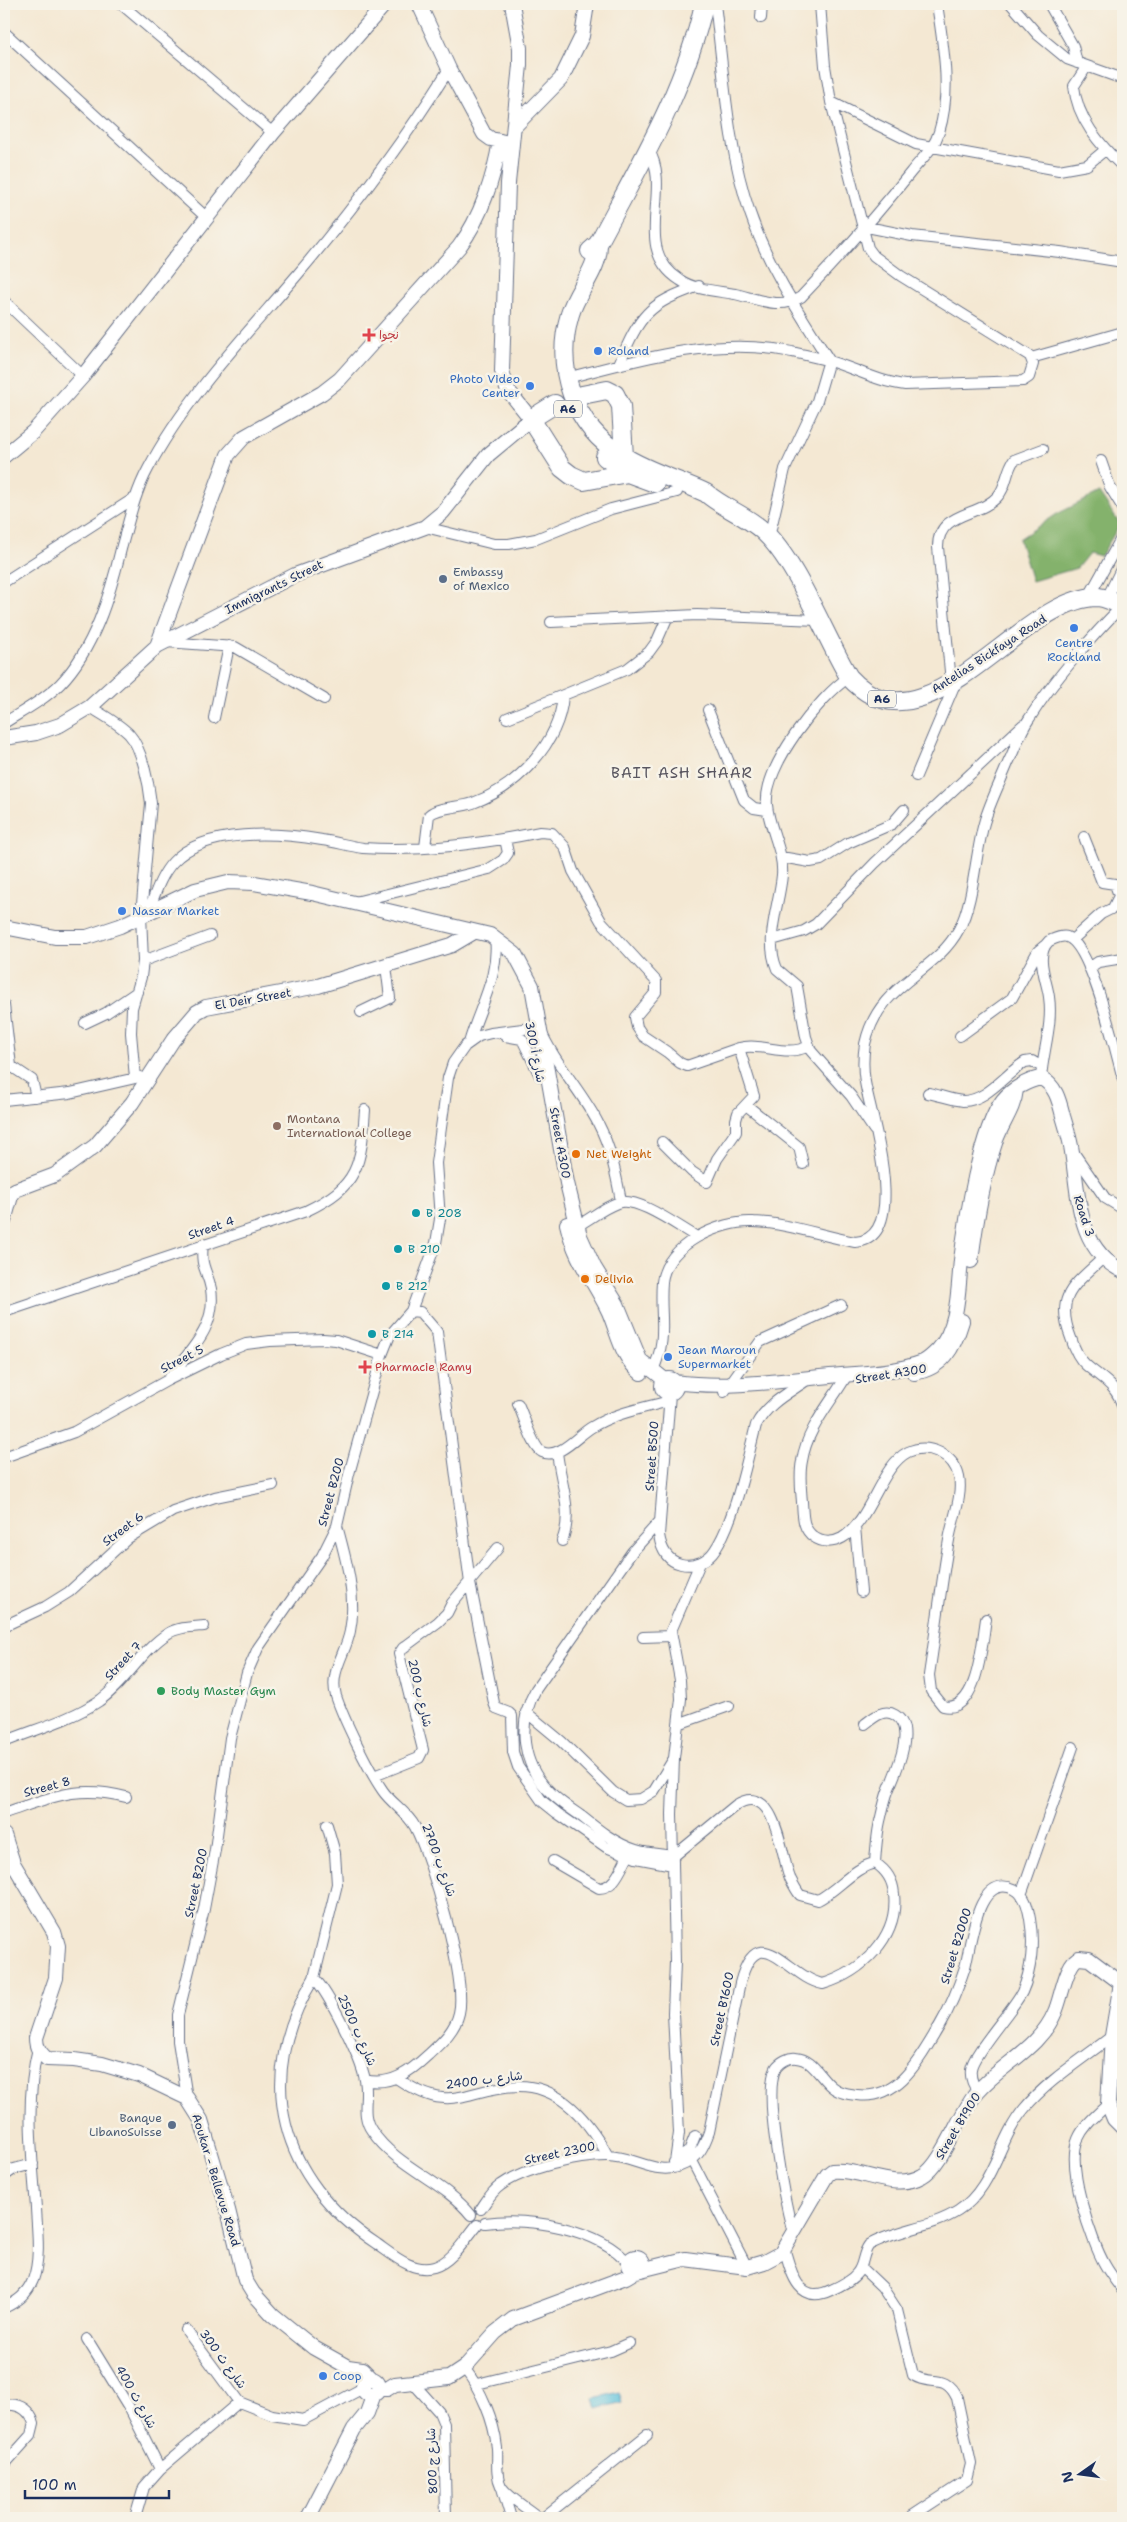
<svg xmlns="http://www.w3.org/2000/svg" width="1127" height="2522" viewBox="0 0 1127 2522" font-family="'Shantell Sans','Playpen Sans Arabic',sans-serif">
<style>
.forest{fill:#84b26c;stroke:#507065}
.water{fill:#5fc3dd;stroke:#3d799e}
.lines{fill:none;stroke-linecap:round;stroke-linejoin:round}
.street-casing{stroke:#677087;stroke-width:12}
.secondary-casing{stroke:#677087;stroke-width:16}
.highway-casing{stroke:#677087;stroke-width:20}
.street{stroke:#fff;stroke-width:10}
.secondary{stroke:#fff;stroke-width:14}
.highway{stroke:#fff;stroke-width:18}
.health-dot{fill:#e0444e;stroke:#f7f3e8;stroke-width:2}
.shop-dot{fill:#3f7fe0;stroke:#f7f3e8;stroke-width:2}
.service-dot{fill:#5c6f8a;stroke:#f7f3e8;stroke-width:2}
.education-dot{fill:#8d6e63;stroke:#f7f3e8;stroke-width:2}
.food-dot{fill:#e8710a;stroke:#f7f3e8;stroke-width:2}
.culture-dot{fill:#0f9aa8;stroke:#f7f3e8;stroke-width:2}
.leisure-dot{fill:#2e9e5b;stroke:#f7f3e8;stroke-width:2}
.labels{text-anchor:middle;stroke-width:5;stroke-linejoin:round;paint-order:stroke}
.shield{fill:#f7f3e8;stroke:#5d6a87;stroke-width:1}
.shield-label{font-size:11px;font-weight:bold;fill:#1b2f5e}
.health-label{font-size:12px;fill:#be3a42;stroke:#f7f3e8;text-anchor:start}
.shop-label{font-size:12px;fill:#366cbe;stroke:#f7f3e8;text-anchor:start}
.service-label{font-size:12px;fill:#4e5e75;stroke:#f7f3e8;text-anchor:start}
.street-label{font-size:12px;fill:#1b2f5e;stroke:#f7f3e8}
.education-label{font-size:12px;fill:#785e54;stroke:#f7f3e8;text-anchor:start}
.food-label{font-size:12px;fill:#c56008;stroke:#f7f3e8;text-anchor:start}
.culture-label{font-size:12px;fill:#0d838f;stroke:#f7f3e8;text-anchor:start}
.leisure-label{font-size:12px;fill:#27864d;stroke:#f7f3e8;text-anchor:start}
.quarter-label{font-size:15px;letter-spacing:1px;fill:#595660;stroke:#f7f3e8}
</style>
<rect width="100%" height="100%" fill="#f7f3e8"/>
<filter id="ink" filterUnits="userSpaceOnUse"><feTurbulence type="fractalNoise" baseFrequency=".02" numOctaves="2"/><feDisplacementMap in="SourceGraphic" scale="10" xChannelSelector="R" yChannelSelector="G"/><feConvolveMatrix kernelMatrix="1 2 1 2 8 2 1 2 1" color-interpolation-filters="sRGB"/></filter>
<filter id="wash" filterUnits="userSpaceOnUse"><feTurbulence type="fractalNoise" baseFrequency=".0096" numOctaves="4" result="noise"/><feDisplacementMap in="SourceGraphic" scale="20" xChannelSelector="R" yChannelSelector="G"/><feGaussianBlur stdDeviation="1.12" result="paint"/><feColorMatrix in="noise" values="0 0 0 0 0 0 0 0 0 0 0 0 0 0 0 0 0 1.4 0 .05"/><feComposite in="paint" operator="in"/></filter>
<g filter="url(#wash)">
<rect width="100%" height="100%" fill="#f4e8d3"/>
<path class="forest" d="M1099,493L1120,524L1101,556L1089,553L1077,568L1032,581L1019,539L1057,514Z"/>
<path class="water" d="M619,2392L622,2402L597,2409L594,2398Z"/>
</g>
<g filter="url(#ink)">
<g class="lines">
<g class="street-casing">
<path id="street" d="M121,4L273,133
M715,4C724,73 727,147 750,213C768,266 799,313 829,360L817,401L785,469L769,537
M1011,4L1038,35L1067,59L1123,79
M1049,4L1073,46L1077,63
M761,18L762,4
M4,32L207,218
M1087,66L1074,86C1077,119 1100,145 1123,167
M831,102L916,144L1059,170L1087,165L1105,150
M648,149C674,189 630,248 680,280C694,290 718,291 735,294C757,299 781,310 801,297C840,256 876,216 911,172C922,158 934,149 939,132C952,91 943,45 937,4
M867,227L912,236L1060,252L1123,262
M4,301L83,376
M1031,358L1123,332
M619,364C640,315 647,304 699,286
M567,378C639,359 717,336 792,352C804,355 817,357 829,361C854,368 878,382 905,385L1023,381L1029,377L1033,364L1030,356L901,276L874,256L868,248L831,102L825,66L820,4
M1101,461L1110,487L1123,508
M425,527L494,544H509L536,539L611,509L677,492
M4,582L133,499
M1088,598L1123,535
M1107,598L1123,565
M551,622L697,615L818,620
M166,642L235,647L324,699
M849,677C819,697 763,767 767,805C769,829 784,851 782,875C779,907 764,938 777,969L797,986L806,1037L811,1051L851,1096L874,1130
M951,682L938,547C938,511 980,517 998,496C1007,486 1006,471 1014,460L1043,449
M90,707C103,715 118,723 129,734C142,748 149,784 151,803L141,915L143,961L141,977L132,1008L131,1033L135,1078
M708,710L744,800L754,808L767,810
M214,718L229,646
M507,718L627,669L649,652L657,641L668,616
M4,723C23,711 44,700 60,684C94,649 110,595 121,549C129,521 134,495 148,469C186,397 246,335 298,274C353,209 404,141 449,69
M916,776L957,679
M425,847L429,815C439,806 460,808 473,803C517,787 559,744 563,696
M781,857L810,862L821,860L848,843L892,824L904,810
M355,902L489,869L503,860L508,853L505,839
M148,912C155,895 160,876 173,862C205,827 280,833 322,840C336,842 349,846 363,848C422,852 482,844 540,832L552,833L565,847L573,871L601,921L656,981V992L635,1017L637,1027L643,1036L667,1052L680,1063L687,1066L739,1048
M772,940L804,931L816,924L875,863L1023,725
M1072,940L1101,914L1113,908L1119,896L1115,884L1102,882L1084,837
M143,961L210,936
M1089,968L1098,962L1123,958
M4,1005L11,1066L32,1080L36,1097
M361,1012L390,998L386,966
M85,1023L106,1013L137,992
M505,1036L522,1039L540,1076
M960,1036L1012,998L1038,951L1044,946
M469,1043C479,1007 500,976 495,937
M1041,1078C1043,1051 1053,1024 1049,997C1047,980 1034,955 1049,941C1054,939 1062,935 1067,937C1092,945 1116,1054 1123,1079
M928,1093C939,1095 952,1100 963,1101C987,1101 1005,1074 1025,1062L1032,1061L1042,1067
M4,1100L70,1093L140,1077
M746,1105L799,1147L803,1164
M662,1142L692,1172L707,1182L717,1159L736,1132V1120L738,1113L754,1096L739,1048C763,1042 785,1058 809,1046
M1074,1153L1105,1198L1123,1209
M577,1226C590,1219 603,1208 617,1203C636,1195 679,1227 697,1237
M1103,1258C1075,1285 1054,1295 1071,1338C1074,1348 1078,1358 1086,1365C1102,1379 1117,1385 1123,1408
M411,1311L420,1312L437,1332L470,1583L494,1703L496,1708L509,1713L512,1716L513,1752L518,1767L542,1801L557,1813L606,1847L636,1858L673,1865
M4,1312L306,1211C359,1186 361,1165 365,1110
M652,1372C669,1338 659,1317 662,1282C666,1245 720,1220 754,1222C787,1223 822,1236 855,1242C912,1239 870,1113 865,1082C863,1070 863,1056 865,1044C879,981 934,976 959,929C974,901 975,855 984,823C990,802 1000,783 1008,763C1015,749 1020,732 1029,719C1053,681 1091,637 1123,605
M847,1375C831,1403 807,1428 802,1461C799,1475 801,1489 802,1502C803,1515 802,1529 814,1537C822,1543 833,1543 842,1538C871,1521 880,1466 908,1452C929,1442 954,1455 959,1477C963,1496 952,1521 949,1540C941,1585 936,1630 929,1675L931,1691L943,1706C978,1715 982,1642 986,1619
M170,1377C191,1349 217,1327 211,1289C207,1269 200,1268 203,1244
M724,1392L760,1342L841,1305
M670,1394L659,1535C661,1548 667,1561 681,1564C694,1567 708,1561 715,1550C735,1520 747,1460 756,1425C768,1403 787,1394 807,1380
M518,1404C523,1414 533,1448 542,1452C559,1460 579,1434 592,1427C614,1413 644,1408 669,1401
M557,1452C560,1482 574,1512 562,1541
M4,1457L74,1432L168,1380L221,1354L246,1344L270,1341L323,1339L336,1340L382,1355
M660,1521L632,1552L536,1689C517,1723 521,1765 551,1793C560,1802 571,1809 581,1816C597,1829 616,1844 636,1850C648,1854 661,1854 674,1856
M337,1526C346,1559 357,1597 350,1631C346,1653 329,1672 336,1696C343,1718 369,1771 383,1791C392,1804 407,1812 415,1827C432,1859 467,1980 459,2013C455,2031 441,2043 428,2055C410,2072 391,2086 365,2080
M855,1527L861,1592
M4,1626L45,1607L69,1592L128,1538L173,1511L215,1497L273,1485
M643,1637L671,1636
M526,1712L561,1741L613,1792L626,1800L641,1799L654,1791L673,1760
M678,1724L729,1706
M865,1724C874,1717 884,1708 895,1715C917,1729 895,1773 888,1791C885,1799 883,1808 881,1817C877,1832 876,1847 875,1863
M4,1742C36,1729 70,1720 99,1701C126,1682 142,1650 167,1634C177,1627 192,1627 204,1626
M374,1776L419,1758L423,1750L399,1654L403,1648L438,1622L447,1613L452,1603L498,1548
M4,1813C50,1798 77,1784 126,1797
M553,1861L599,1888C615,1888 621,1868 628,1856
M1021,1895L1073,1747
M314,1978L337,1884L335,1853L327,1825
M398,2079C454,2117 464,2087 519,2086C561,2086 590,2123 608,2156
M187,2098L178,2041V2015L204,1909L215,1850L230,1738L247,1673L258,1648L322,1556L337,1526L349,1474L382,1355L390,1335L411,1311L436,1243L440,1219L436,1163L448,1078L453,1063L465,1046L479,1036L491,1033L539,1027C554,1063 581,1090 598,1123C611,1148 616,1174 621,1201
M1108,2104C1097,2115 1084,2125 1078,2139C1066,2166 1091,2241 1105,2265C1110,2274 1117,2283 1123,2291
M692,2161L747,2267
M674,2162L689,2151L695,2136
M675,2162L679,2133L673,2013L675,1962L672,1814L674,1758L681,1699L680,1680L671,1631L700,1563
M4,2176L14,2169L33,2164
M481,2209C487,2200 492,2191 501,2185C525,2168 577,2156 607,2156C635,2156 657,2178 685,2164C699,2157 704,2146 709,2132L740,1983C758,1915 788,1978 823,1984C862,1972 899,1937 894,1894C893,1880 886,1870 875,1863C854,1867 838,1890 818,1900L800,1895C796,1890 793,1884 790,1878C781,1856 776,1780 736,1805L674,1856
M471,2215C444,2181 397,2168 372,2131C360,2114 369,2098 365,2080C361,2058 329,1993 314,1978C252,2078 280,2180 377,2244C394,2256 413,2273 434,2267C452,2262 466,2238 477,2225
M485,2223C528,2217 600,2228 629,2264
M793,2233C785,2203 762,2092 776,2068C780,2062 789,2057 796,2058C813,2059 820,2078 832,2087C839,2093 848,2094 857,2095C900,2101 921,2056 940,2025C950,2008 959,1986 965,1967C971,1947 976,1872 1014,1889C1026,1895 1028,1908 1030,1919C1034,1942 1032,1970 1022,1992C1012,2011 973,2053 971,2069C970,2077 973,2085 978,2091
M784,2247C791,2272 798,2306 831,2290C840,2286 851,2281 857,2273C864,2265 862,2254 869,2245C897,2229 931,2228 958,2211C994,2188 998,2140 1024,2109C1048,2080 1083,2059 1112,2036
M861,2267L882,2287L897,2310L913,2375C930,2387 945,2372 957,2398L971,2464L967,2480L909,2518
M4,2308C18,2301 27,2295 33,2280C41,2258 37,2230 36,2208C32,2155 25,2100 38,2048
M186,2330L239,2402L272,2415L303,2420L363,2388
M87,2339L130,2409L160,2469
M464,2368C481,2389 494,2420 497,2448C498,2461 495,2474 501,2486C508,2498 528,2508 539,2518
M414,2384L439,2412L444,2424L446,2518
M477,2384L611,2351L629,2343
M4,2405C19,2403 29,2409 34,2423L31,2435L4,2465
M502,2488L511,2518
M135,2518L144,2487L160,2469L239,2402
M543,2518L647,2435"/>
</g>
<g class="secondary-casing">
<path id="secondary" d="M419,4L449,69L484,134L491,139L509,143
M514,127L561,79L582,36L587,4
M4,456L33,432L83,376L273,133L385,4
M157,646L228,455L244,437L322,393L340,379L459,247C481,218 494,177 500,141
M4,738L36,733L60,725L90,707L157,646L295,575L425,527L443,512L488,455L531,419L507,389L502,371L508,183L520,65V48L512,4
M4,927L55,937H87L120,926L195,890L228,882L254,883L312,893L490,935L515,954L532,986L567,1183L580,1236L594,1267L617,1304L640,1360L665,1380
M4,1221L11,1196L15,1190L55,1175L95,1146L132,1103L173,1040L197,1012L206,1007L318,986L452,945L474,932
M567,1224C576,1263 593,1278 609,1312C618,1333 622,1359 641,1373
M971,1261C976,1221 983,1178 996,1140C1002,1123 1014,1109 1016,1090
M914,1373C943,1368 954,1348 962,1321
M662 1386a7 7 0 1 1 14 0a7 7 0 1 1-14 0Z
M675,1382C726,1389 779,1381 830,1376C860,1373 894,1373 923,1362C928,1360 934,1354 938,1350C959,1327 958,1289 961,1260C966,1222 980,1129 1003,1100C1011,1090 1028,1080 1041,1078C1056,1086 1059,1100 1063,1116C1066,1126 1069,1136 1071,1146C1079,1190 1075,1249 1123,1271
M4,1835L13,1863L54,1932L58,1946L56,1978L36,2038C36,2048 40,2053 47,2059L74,2060L102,2064L139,2075L187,2098L201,2120L228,2210L245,2280L253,2293L273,2315L314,2348L348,2367L362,2369L372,2379
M629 2264a7 7 0 1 1 14 0a7 7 0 1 1-14 0Z
M641,2270L685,2259L747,2267L764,2262L781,2253L827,2175L832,2171C861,2168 894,2192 922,2176C943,2165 960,2111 978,2091C1003,2063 1040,2048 1055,2012C1061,2000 1066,1962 1079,1958L1089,1959L1121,1983L1112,2036L1108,2104L1114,2119L1123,2128
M363 2387a8 8 0 1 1 16 0a8 8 0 1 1-16 0Z
M378,2389H387L395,2384L449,2378L464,2368L495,2333L513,2319L626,2277L636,2271
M308,2518L354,2429L367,2413L374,2394"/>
</g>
<g class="highway-casing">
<path id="highway" d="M598,244C599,269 577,290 570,314C554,368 573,426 623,456C648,472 679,480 706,493C723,508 746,515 763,531C797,562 824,635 849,677C926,762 1019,596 1098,597C1107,598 1115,602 1123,606
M590,251L598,244C639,166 685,90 704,4
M582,395L607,390L615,394L621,406L624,457
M555,404L531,419L562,468L571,475L584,481L628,473
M605,457L628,473L655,483"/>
</g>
<use href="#street" class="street"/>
<use href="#secondary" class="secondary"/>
<use href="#highway" class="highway"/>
</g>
</g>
<g class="health-dot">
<path d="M366.5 327.5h5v5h5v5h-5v5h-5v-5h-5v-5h5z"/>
<path d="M362.5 1359.5h5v5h5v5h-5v5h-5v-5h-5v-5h5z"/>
</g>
<g class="shop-dot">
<circle cx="598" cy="351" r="5"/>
<circle cx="530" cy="386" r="5"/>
<circle cx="1074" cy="628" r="5"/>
<circle cx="122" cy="911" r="5"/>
<circle cx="668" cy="1357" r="5"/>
<circle cx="323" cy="2376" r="5"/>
</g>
<g class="service-dot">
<circle cx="443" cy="579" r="5"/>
<circle cx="172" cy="2125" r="5"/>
</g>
<circle class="education-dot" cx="277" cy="1126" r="5"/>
<g class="food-dot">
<circle cx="576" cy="1154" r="5"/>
<circle cx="585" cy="1279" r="5"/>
</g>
<g class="culture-dot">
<circle cx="416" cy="1213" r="5"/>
<circle cx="398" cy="1249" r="5"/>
<circle cx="386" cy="1286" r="5"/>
<circle cx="372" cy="1334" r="5"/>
</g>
<circle class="leisure-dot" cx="161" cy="1691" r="5"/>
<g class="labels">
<g class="shield">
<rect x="554" y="400.5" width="28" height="17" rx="4"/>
<rect x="868" y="690.5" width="28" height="17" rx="4"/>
</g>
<g class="shield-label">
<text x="568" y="413">A6</text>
<text x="882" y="703">A6</text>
</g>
<g class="health-label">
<text x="379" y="339">نجوا</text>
<text x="375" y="1371">Pharmacie Ramy</text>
</g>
<g class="shop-label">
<text x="608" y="355">Roland</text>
<text x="520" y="383" text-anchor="end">Photo Video<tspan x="520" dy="14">Center</tspan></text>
<text x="1074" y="647" text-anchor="middle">Centre<tspan x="1074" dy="14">Rockland</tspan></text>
<text x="132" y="915">Nassar Market</text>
<text x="678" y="1354">Jean Maroun<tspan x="678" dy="14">Supermarket</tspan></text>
<text x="333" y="2380">Coop</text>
</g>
<g class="service-label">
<text x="453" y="576">Embassy<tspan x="453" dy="14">of Mexico</tspan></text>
<text x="162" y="2122" text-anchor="end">Banque<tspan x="162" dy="14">LibanoSuisse</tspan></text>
</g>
<g class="street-label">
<text transform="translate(274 587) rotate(-26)" y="4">Immigrants Street</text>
<text transform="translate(989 654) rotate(-33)" y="4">Antelias Bickfaya Road</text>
<text transform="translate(253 999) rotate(-10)" y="4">El Deir Street</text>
<text transform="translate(535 1052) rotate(79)" y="4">شارع أ 300</text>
<text transform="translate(560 1143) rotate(80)" y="4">Street A300</text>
<text transform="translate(1084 1216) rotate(72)" y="4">Road 3</text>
<text transform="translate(211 1228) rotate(-19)" y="4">Street 4</text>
<text transform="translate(182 1359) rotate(-27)" y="4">Street 5</text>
<text transform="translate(891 1374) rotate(-9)" y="4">Street A300</text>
<text transform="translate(652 1456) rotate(-86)" y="4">Street B500</text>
<text transform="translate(331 1492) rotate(-75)" y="4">Street B200</text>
<text transform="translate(123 1529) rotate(-37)" y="4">Street 6</text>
<text transform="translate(123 1661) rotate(-47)" y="4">Street 7</text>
<text transform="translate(420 1693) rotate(77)" y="4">شارع ب 200</text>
<text transform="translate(47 1787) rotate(-15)" y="4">Street 8</text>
<text transform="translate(439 1860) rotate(70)" y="4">شارع ب 2700</text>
<text transform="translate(196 1883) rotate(-78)" y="4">Street B200</text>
<text transform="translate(956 1946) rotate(-73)" y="4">Street B2000</text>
<text transform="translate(722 2009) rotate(-78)" y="4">Street B1600</text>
<text transform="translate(357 2030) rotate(66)" y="4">شارع ب 2500</text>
<text transform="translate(484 2080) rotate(-7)" y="4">شارع ب 2400</text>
<text transform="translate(958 2126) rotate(-59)" y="4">Street B1900</text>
<text transform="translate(560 2153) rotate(-12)" y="4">Street 2300</text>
<text transform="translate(216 2180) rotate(73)" y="4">Aoukar - Bellevue Road</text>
<text transform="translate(223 2359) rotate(54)" y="4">شارع ث 300</text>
<text transform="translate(136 2397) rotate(61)" y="4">شارع ث 400</text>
<text transform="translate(432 2461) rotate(-92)" y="4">شارع ج 800</text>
</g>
<g class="education-label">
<text x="287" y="1123">Montana<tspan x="287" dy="14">International College</tspan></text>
</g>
<g class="food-label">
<text x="586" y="1158">Net Weight</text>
<text x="595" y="1283">Delivia</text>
</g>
<g class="culture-label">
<text x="426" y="1217">B 208</text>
<text x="408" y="1253">B 210</text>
<text x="396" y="1290">B 212</text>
<text x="382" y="1338">B 214</text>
</g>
<g class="leisure-label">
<text x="171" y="1695">Body Master Gym</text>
</g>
<g class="quarter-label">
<text x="682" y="778">BAIT ASH SHAAR</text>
</g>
</g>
<rect width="1127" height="2522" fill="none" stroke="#f7f3e8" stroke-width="20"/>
<g transform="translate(1080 2474) rotate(256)" stroke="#f7f3e8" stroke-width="4" paint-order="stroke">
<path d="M0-4L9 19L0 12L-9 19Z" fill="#1b2f5e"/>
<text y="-8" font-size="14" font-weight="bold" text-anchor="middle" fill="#1b2f5e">N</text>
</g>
<path d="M25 2490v8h144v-8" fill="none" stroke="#1b2f5e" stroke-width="2.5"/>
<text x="32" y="2490" font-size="15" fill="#1b2f5e" stroke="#f7f3e8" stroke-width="4" paint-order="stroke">100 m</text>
</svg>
